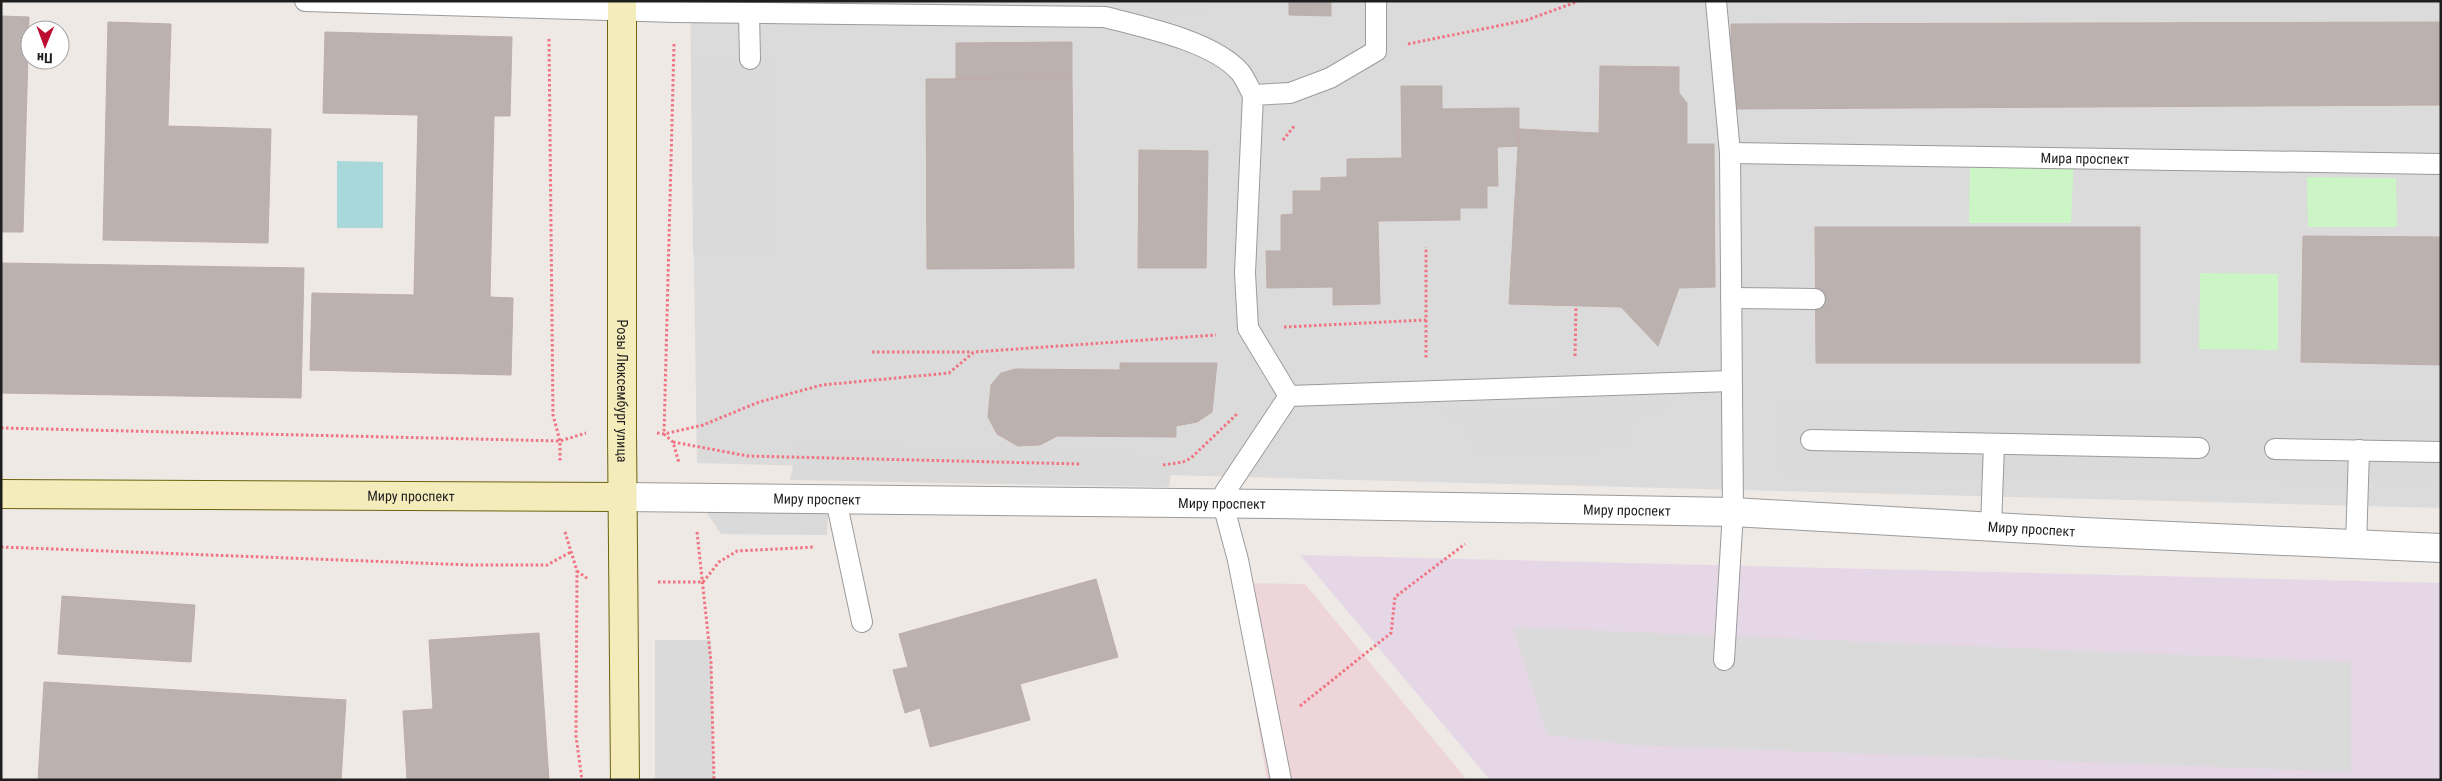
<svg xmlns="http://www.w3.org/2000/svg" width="2442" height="781" viewBox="0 0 2442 781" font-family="'Roboto Condensed',sans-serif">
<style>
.residential{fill:#dcdbdb}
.commercial{fill:#eed5d9}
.industrial{fill:#e6d7e7}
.park{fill:#cbf5c4}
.parking{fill:#dadada}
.water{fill:#a8d8d9}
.building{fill:#bbb1ae;stroke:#bfada8}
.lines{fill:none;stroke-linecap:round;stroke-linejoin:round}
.lane-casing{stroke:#9b9b9b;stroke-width:22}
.street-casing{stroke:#9b9b9b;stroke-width:30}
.secondary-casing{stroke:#6d640d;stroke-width:30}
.path{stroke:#f07481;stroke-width:3;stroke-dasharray:2.5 2.5;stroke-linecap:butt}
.lane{stroke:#fff;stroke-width:20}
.street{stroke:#fff;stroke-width:28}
.secondary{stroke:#f5ecbc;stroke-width:28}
.labels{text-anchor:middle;stroke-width:4;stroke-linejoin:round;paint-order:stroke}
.street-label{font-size:14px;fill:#1e1e1e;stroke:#fff}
</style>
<rect width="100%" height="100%" fill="#eee9e5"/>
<path class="residential" d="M690,1H2441V508L697,463Z"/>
<path class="commercial" d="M1236,583L1305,584L1467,780H1267Z"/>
<path class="industrial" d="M1300,555L2441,583V780H1490Z"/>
<path class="park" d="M1970,157L2074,158L2071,223H1969Z
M2307,177L2396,178L2397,227H2308Z
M2200,273L2278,274V350L2199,349Z"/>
<path class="parking" d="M1116,1H1206V17L1116,14Z
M771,58L772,253L693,254L691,59Z
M1779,400L2441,404V483L1783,476Z
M1672,402L1671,409L1650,410L1638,419L1632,430L1628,448L1480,455L1468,430L1459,421L1444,418V412Z
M798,443L1173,456L1169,487L790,480Z
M707,513H828L827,535L721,534Z
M1513,627L2351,662V772L1632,745L1547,735Z
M655,640H711L714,780H655Z"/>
<path class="water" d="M337,161L383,162V228H337Z"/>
<path class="building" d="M1289,1H1331V16L1289,15Z
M1,16L29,17L23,232H1Z
M108,22L171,24L168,126L271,129L268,243L103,240Z
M2441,22V105L1731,109V24Z
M325,32L512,37L510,116H494L490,297L513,298L511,375L310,370L312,293L414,295L418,115L323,113Z
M1072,42V78L956,79V43Z
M1600,66L1679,67V93L1687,103V144H1714L1715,287L1679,288L1658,346L1621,307L1509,304L1519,129L1599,133Z
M1072,78L1074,268L927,269L926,79Z
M1401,86H1442V109L1519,108V146L1497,147L1498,186H1487V208H1460V220L1378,221L1380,304L1333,305V287L1267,288L1266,251H1281V215L1293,214V191H1321V178L1347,177V159L1402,158Z
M1139,150L1208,151L1206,268H1138Z
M1815,227H2140V363H1816Z
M2303,236L2441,237V365L2301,362Z
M1,263L304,268L301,398L1,393Z
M1120,363H1217L1212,412L1197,422L1176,426V437L1057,436L1040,445L1018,446L997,434L988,417L991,385L1001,373L1016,369L1120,370Z
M1096,579L1118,657L1020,684L1030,720L930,747L920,708L905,713L893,670L908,667L899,634Z
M62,596L195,605L191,662L58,654Z
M539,633L549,780H407L403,711L433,709L429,640Z
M44,682L346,700L341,780H38Z"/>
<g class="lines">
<g class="lane-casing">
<g id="lane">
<path d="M305,1L675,12L1105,17C1143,27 1213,41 1240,72C1245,78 1249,88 1253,95"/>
<path d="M1716,1L1730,153L1733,512L1724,660"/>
<path d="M749,13L750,59"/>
<path id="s1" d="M1730,153L2441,164"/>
<path d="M1731,298L1815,299"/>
<path d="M1289,396L1248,328L1245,273L1253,95L1290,93L1330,78L1376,51V1"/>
<path d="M1811,440L2199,448"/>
<path d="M2275,449L2441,452"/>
<path d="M836,500L862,622"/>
<path d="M1991,527L1994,444"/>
<path d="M2356,546L2359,450"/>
<path d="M1281,780L1238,560L1223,504L1225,492L1289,396L1731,381"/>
</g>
</g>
<g class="street-casing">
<g id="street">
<path id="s2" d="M622,497L1276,504L1733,512L2084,532L2441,548"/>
</g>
</g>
<g class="secondary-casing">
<g id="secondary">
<path id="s3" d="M622,1V433L625,780"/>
<path id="s4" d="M1,494L622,497"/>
</g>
</g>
<path class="path" d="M549,39L553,415L560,441V462
M674,44L664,434L673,442L679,463
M1408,44L1527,20L1579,1
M1283,140L1295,125
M1426,320V360
M1284,327L1426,320V247
M872,352H973
M1575,356L1576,306
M1,428L560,441L586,433
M657,433L664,434L703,425L759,402L822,385L949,373L974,352L1216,335
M673,442L748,456L1081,464
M1163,465L1183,462L1191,458L1237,414
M565,532L577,571L576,736L582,780
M697,532L711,662L714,780
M1,547L471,565H547L571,552
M577,571L588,579
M658,582H703L719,562L737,551L815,547
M1300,706L1391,633L1395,597L1465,544"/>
<use href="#lane" class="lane"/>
<use href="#street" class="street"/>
<use href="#secondary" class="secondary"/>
</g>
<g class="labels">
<g class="street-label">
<text dy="5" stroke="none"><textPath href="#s1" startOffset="355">Мира проспект</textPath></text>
<text dy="5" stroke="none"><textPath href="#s3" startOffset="390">Розы Люксембург улица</textPath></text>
<text dy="5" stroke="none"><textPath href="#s4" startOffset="410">Миру проспект</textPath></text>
<text dy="5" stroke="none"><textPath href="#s2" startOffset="195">Миру проспект</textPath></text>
<text dy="5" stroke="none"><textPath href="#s2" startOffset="600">Миру проспект</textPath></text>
<text dy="5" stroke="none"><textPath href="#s2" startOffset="1005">Миру проспект</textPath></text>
<text dy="5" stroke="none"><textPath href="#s2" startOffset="1410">Миру проспект</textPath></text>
</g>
</g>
<rect width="2442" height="781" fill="none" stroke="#1e1e1e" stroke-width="5"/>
<g transform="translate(45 45) rotate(181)"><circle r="24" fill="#ffffff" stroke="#a5a5a5"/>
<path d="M0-4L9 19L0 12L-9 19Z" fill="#bd0e32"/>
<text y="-8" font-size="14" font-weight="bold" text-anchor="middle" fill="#1e1e1e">Пн</text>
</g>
</svg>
